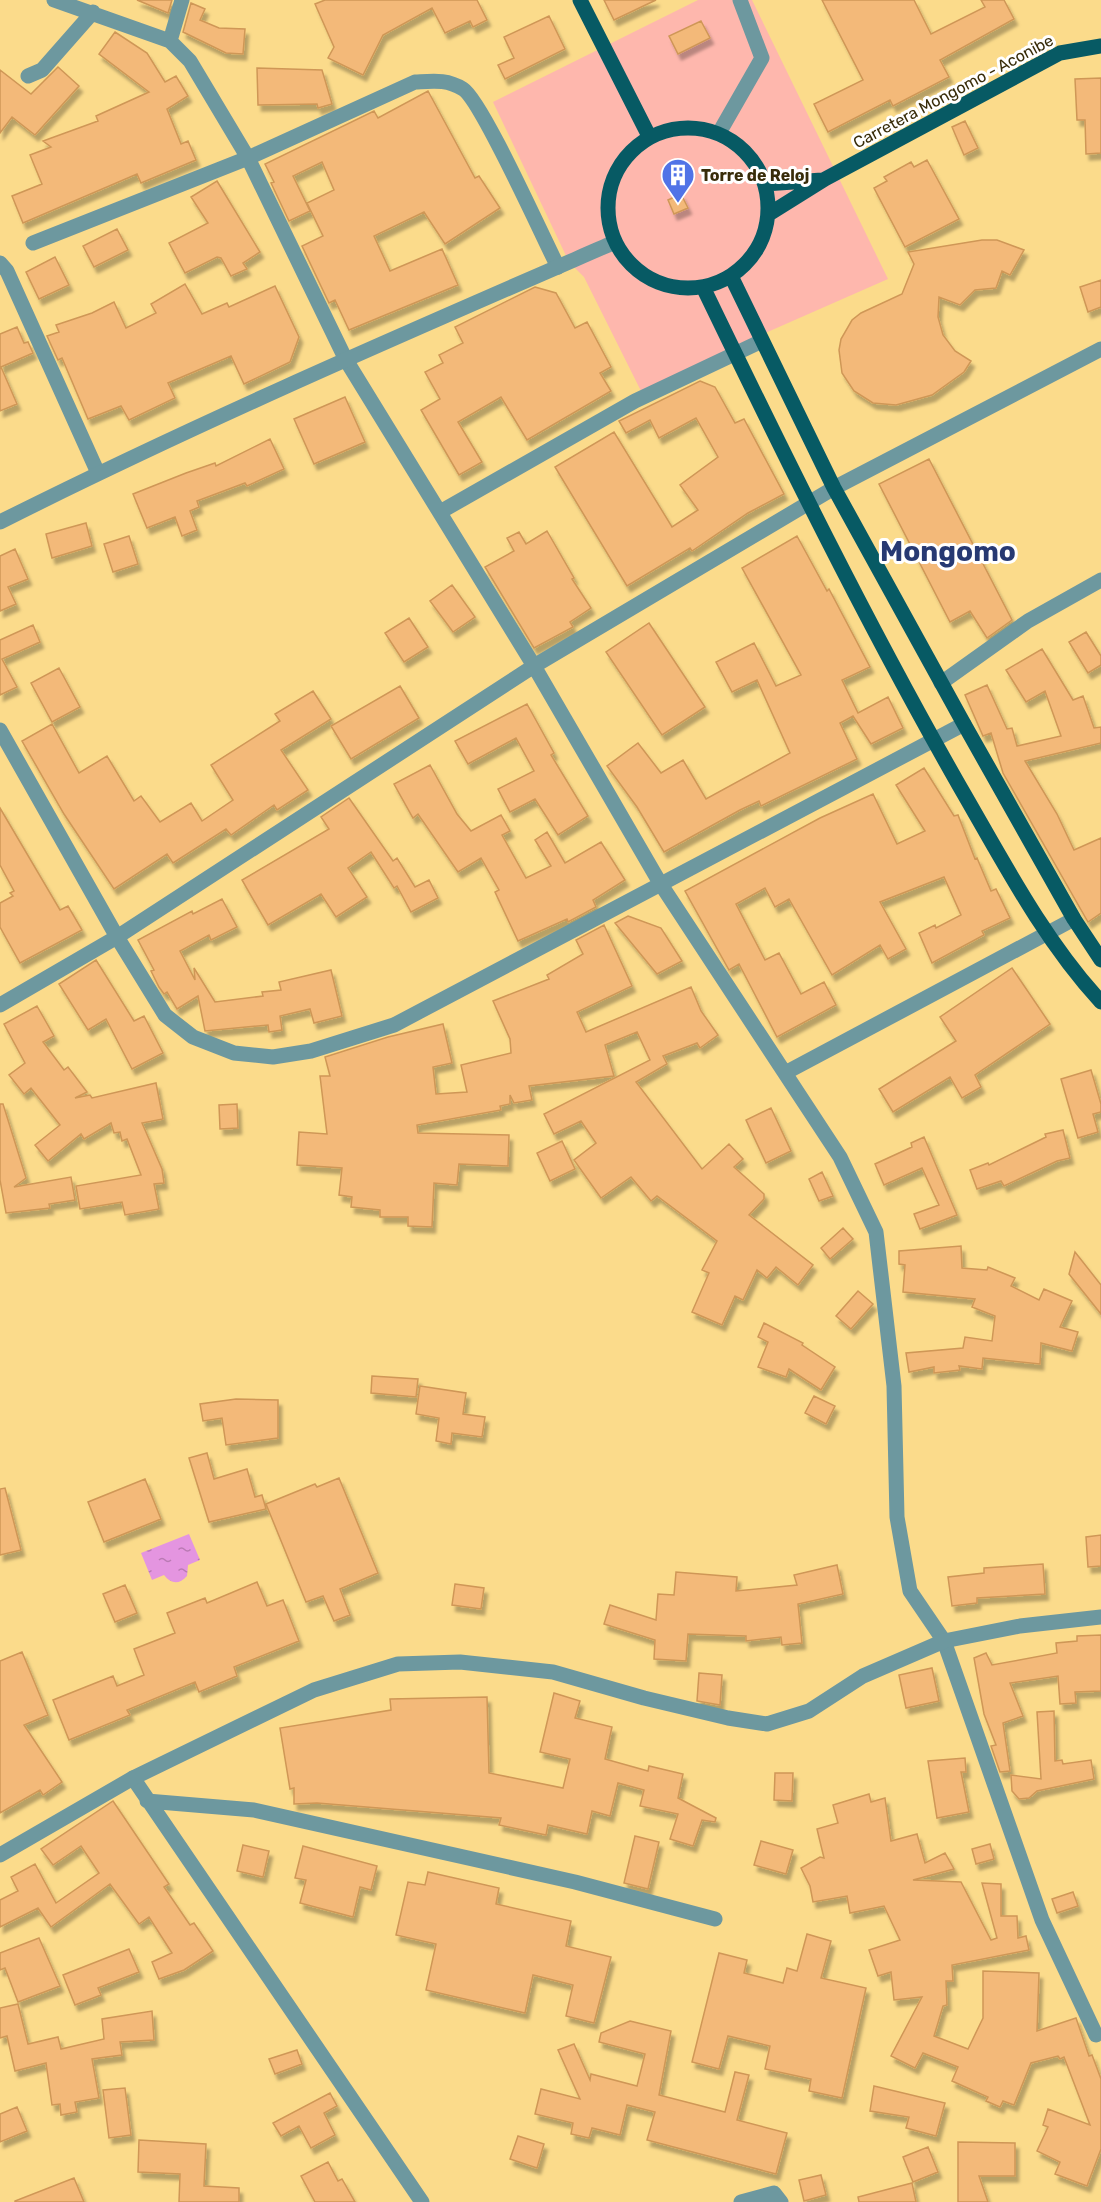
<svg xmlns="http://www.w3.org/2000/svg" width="1101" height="2202" viewBox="0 0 1101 2202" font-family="Rubik,sans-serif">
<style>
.park{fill:#feb7ad}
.water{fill:url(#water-ripples)}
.building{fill:#f3b979;stroke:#cf9757;stroke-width:1.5;filter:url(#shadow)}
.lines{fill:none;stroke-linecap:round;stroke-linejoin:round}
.minor{stroke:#6d989f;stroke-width:15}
.tertiary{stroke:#6d989f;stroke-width:15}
.primary{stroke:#075a64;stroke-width:15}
.labels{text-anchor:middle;stroke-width:6;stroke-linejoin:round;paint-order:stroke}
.street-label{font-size:16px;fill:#382c09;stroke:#fff}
.poi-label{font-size:16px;font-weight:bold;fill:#382c09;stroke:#fff;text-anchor:start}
.town-label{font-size:28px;font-weight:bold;fill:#273972;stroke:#fff}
</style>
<defs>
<pattern id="water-ripples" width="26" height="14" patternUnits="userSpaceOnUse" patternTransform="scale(1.5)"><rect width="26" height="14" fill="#e495e0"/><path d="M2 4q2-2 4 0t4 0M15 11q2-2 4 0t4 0" fill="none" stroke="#ba7ab4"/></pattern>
<filter id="shadow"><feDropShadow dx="3.5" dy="6" stdDeviation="1.5" flood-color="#0004"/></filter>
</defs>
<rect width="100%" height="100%" fill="#fbdb8b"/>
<path class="park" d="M698,0H752L888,279L763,334L643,395L584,277L569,262L493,102Z"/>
<path class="water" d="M189,1534L200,1560L188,1565L187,1576C179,1585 171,1584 164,1575L152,1580L141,1553Z"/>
<path class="building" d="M137,0H172L168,13Z
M325,0H477L487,20L473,27L470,21L445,33L432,8L383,35L363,75L328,58L334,47L315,4Z
M604,0H656L614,20Z
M822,0H914L931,34L985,7L981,0H1004L1014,19L940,60L949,77L893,106L890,100L828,132L814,104L863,80Z
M191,3L205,9L200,20L219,28L245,29L243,54L226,53L183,32Z
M549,16L565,49L505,79L498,65L514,58L504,37Z
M701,21L710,38L678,54L669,36Z
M115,32L147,53L165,82L176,76L188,96L167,109L181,144L188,141L196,160L141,183L137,174L23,223L12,196L42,184L30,155L51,147L43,141L98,121L96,116L149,92L99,54Z
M58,67L79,86L35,135L12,117L0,133V70L31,94Z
M257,68L322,70L332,104L318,108L317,104L258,105Z
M1101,78V153L1086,154L1085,120H1077L1075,79Z
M428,91L475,178L479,176L500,208L445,244L424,212L374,236L390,271L442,249L458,285L349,330L335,300L329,303L302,246L323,236L307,203L334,190L322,162L293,176L310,211L289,221L271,183L274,182L265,164L374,111L378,118Z
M965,121L978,148L964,155L952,127Z
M927,160L959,219L905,247L874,188L887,181L884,177L911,162L914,167Z
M217,181L260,252L243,263L247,269L231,276L221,258L217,257L185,273L169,243L208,223L191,197Z
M681,194L688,208L674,214L668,200Z
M117,229L128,250L94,267L83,246Z
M982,240H997L1024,250L1010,275L1002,271L996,288L975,290L960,305L939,297L938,317L943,335L955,351L971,361L964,372L932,395L896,405L873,403L854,391L842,373L839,350L841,339L852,320L861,313L902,294L914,264L908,252Z
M55,257L69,285L39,299L26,272Z
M1101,280V307L1088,312L1080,287Z
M185,284L202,314L227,303L229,307L275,286L299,337L290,362L244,384L231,356L168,383L175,398L129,420L121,406L88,419L62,358L58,360L47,336L59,332L56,325L92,313L114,302L126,328L156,313L151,304Z
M535,287L556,293L575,328L587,322L611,367L600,373L611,391L527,440L501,397L458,422L482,462L459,475L421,410L440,399L425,372L443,363L439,355L463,343L455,327Z
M17,327L24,343L28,342L33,353L1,367L17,404L0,411V334Z
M700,381L715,387L735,423L744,419L784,494L748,513L692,551L690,548L627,586L555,467L614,432L672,527L698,510L680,485L718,457L696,418L659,438L650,420L626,433L619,421Z
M345,397L365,442L314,464L294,419Z
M270,439L284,469L247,486L245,483L197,501L199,507L190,511L197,530L182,536L175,517L147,528L133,494L186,473L215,463L216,466Z
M929,459L1012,620L987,638L970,611L950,622L879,484Z
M86,523L92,546L52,558L46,534Z
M547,531L574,578L572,579L591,608L570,622L573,627L534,648L485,567L514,551L507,538L519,532L526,544Z
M129,536L138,564L113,572L104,544Z
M797,536L827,591L829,589L870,667L842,680L858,713L888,697L903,728L871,744L853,716L840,723L857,759L761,806L759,801L740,810L664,852L637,807L607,766L638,743L661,773L683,760L706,799L790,753L757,680L732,692L716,662L754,643L776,686L801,675L742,568Z
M15,549L28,579L8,587L16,604L0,611V556Z
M452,585L475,617L453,632L430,601Z
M409,618L428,647L404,662L385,633Z
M649,623L705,707L662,735L606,652Z
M33,625L40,642L2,659L17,687L0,695V640Z
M1086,632L1101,656V665L1088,673L1069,642Z
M1042,649L1073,700L1083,696L1094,728L1101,727V743L1025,761L1057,814L1074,850L1101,838V913L1088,922L1003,773L991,733L983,736L965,695L987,685L1007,729L1012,728L1017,746L1061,736L1045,691L1026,702L1006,670Z
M59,668L80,707L52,722L31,683Z
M400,686L419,718L351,759L331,726Z
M313,691L331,719L281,750L308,790L277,810L274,805L231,835L226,829L173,863L167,854L114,889L64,814L22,741L52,724L79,773L107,756L134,801L141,796L160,822L191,803L202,821L233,800L211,765L280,721L275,714Z
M527,704L554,753L551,755L588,816L558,835L535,799L510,812L498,789L534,771L516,738L468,764L455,741Z
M430,765L457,814L471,831L501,815L510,831L502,835L526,878L551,866L535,840L547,832L565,863L601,842L625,880L593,900L596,907L568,922L567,919L518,941L495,892L499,890L481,858L458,872L418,814L413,818L394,784Z
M924,768L954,816L958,815L975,859L977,858L991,891L996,889L1010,918L982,931L984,935L932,963L919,933L935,925L936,928L961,915L944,877L880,902L906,949L888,959L880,945L832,975L789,899L775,907L765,888L736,904L765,960L779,953L801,994L824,982L836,1005L777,1037L739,964L729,970L685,891L820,818L873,794L897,844L925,831L896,785Z
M349,798L393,861L397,858L415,887L429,880L438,898L411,912L397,886L394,888L371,852L348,868L367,897L336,917L321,894L268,925L242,880L329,829L321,817Z
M0,808L60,910L68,906L82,930L20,963L0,927V903L13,896L10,893L14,891L0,865Z
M222,899L237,927L211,940L209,935L180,951L195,980L194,968L215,1002L263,996L262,992L281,990L279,982L331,970L342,1016L314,1023L310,1009L280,1016L282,1030L269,1032L268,1025L205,1031L198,996L177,1009L167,992L164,994L159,987L151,971L154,970L138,940L192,911L193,914Z
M628,916L661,928L682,961L657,974L615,923Z
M604,925L632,986L577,1012L586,1032L691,987L701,1011L718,1035L700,1048L697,1043L663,1056L667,1064L636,1082L702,1169L729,1144L743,1159L734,1167L764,1194V1199L749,1215L813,1265L798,1285L776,1267L767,1278L757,1270L743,1300L735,1296L722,1325L692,1312L709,1273L702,1270L717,1241L657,1196L651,1201L631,1177L601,1198L574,1160L596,1143L581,1121L554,1134L544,1114L650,1060L637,1032L605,1045L614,1076L529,1086L532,1100L514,1103L510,1095V1104L500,1106L501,1110L417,1125L418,1133L509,1135L508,1166L459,1164L457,1185L434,1183L432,1227L408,1226V1217H380V1210L351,1207L352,1197L339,1195L342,1168L297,1165L299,1132L327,1134L320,1076H330L325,1057L388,1037L443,1024L452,1063L433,1067L436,1094L467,1092L461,1065L511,1053L510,1039L493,1001L549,979L547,975L583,954L576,940Z
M96,960L134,1021L144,1016L163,1053L132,1069L106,1019L88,1030L59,984Z
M1012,968L1050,1024L975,1075L981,1087L962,1098L950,1077L893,1112L879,1089L956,1041L940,1017Z
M37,1006L54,1036L43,1042L64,1070L68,1067L87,1092L75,1098L90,1095L92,1098L156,1083L163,1119L142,1123L162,1169L164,1183L154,1184L159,1209L125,1215L122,1202L80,1209L76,1186L141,1175L127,1139L122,1141L120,1132L114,1133L111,1123L84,1139L81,1134L48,1161L35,1145L60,1125L31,1088L24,1094L9,1075L25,1063L4,1024Z
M1091,1070L1101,1104V1112L1093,1114L1098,1132L1078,1138L1061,1079Z
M0,1104H3L26,1178L14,1187L71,1177L75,1200L49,1204L50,1208L6,1213L0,1180Z
M237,1104L238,1128L220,1129L219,1105Z
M771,1108L791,1151L766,1163L746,1120Z
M1063,1130L1070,1158L1057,1161L1004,1186L1001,1181L977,1189L970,1170L988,1163L989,1165L1046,1137L1045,1134Z
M924,1137L957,1215L920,1229L914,1214L939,1205L922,1168L884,1185L875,1164L912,1147L911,1143Z
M562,1141L575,1169L550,1181L537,1153Z
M822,1172L833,1196L819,1201L809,1179Z
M843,1228L853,1239L830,1259L821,1248Z
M961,1246L962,1268L987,1270L988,1267L1015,1278L1011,1286L1039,1300L1044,1289L1072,1301L1060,1327L1078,1332L1072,1351L1041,1343L1040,1364L983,1358L982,1369L959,1366L960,1370L934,1373V1367L909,1372L906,1353L963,1348L965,1337L992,1341L995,1316L972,1307L975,1299L903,1292L905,1265L899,1264V1251Z
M1075,1252L1101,1285V1314L1069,1274Z
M858,1291L873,1304L851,1329L836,1316Z
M764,1323L803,1343L802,1345L835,1367L821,1390L789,1369L786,1377L758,1367L768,1342L758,1337Z
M372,1376L418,1379L416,1397L371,1393Z
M420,1386L466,1393L463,1414L485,1417L482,1437L452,1433L451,1444L436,1441L439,1418L416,1414Z
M814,1396L835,1406L826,1424L805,1413Z
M236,1399L278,1400V1438L226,1445L222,1418L203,1421L200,1404Z
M207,1453L214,1479L247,1469L255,1497L262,1495L266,1509L209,1522L189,1458Z
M339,1478L378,1573L340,1589L350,1615L334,1621L323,1596L306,1602L266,1504L315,1484L317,1487Z
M145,1479L161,1519L104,1542L88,1502Z
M5,1488L21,1550L0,1555V1489Z
M1101,1535V1566L1088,1567L1086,1537Z
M1043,1564L1045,1594L977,1598V1603L952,1606L948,1577L984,1573V1568Z
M837,1565L843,1594L798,1604L802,1643L782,1645L781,1637L746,1641V1636L688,1634L686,1661L654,1659L655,1640L604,1624L610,1605L656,1620L658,1594L674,1595L676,1572L737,1577L736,1591L797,1585L794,1575Z
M257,1582L267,1606L283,1600L299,1641L234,1667L237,1676L199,1692L195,1682L127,1710L130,1715L69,1740L53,1700L113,1676L117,1686L144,1675L134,1649L175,1633L167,1613L205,1598L207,1603Z
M455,1584L484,1588L481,1609L452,1605Z
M125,1585L137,1613L115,1622L103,1594Z
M1101,1635V1691L1075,1692L1076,1703L1060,1704L1058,1676L1010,1683L1023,1716L1003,1723L1010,1771L1000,1772L991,1746L996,1745L984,1714L974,1658L986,1653L992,1665L1057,1653L1056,1643L1077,1641V1636Z
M22,1652L48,1715L24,1725L62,1782L43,1795L40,1790L0,1813V1661Z
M932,1668L939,1701L906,1708L899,1675Z
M699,1673L722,1675L720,1705L697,1701Z
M554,1693L580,1701L575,1718L612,1727L605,1759L648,1771L649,1766L683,1774L678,1798L716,1818L715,1822L702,1820L693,1846L670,1839L678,1814L640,1806L644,1790L618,1783L610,1816L592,1811L587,1834L548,1825L546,1835L499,1825L501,1818L317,1803L294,1804V1788L290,1789L280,1728L391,1710L390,1699L487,1697L489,1773L563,1788L570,1759L540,1752Z
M1054,1711L1055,1761L1062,1760L1063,1764L1091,1760L1094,1779L1037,1791L1029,1798L1019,1799L1012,1791L1011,1775L1041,1779L1037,1712Z
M965,1758L966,1772H961L969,1812L937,1818L928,1761Z
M775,1773H793L792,1801L774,1800Z
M869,1794L871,1802L885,1798L891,1841L917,1834L925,1863L945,1853L954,1869L913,1880L961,1882L991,1940L997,1938L982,1883L1001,1884V1916H1017L1018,1938L1026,1936L1029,1950L952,1965L953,1981H946L947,2005L943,2006L934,2036L968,2049L983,2018V1971L1039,1973L1037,2031L1076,2018L1089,2056L1092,2055L1101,2079V2149L1087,2186L1055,2174L1060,2162L1037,2151L1048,2127L1043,2125L1048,2109L1090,2125L1064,2057L1060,2059L1058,2056L1031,2063L1014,2105L1003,2101L1000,2107L986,2101L988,2097L952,2081L958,2067L923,2053L915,2068L891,2056L922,1997L894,2000L891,1972L878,1976L869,1950L900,1940L884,1906L850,1913L847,1896L813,1902L810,1886L801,1868L820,1857L824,1858L817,1829L838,1823L833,1805Z
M113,1801L169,1884L164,1887L190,1925L194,1923L213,1951L184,1970L159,1979L152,1962L172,1953L149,1917L139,1924L110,1884L51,1927L38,1908L0,1927V1900L18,1891L11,1877L35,1864L56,1903L99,1873L81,1846L53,1865L41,1849Z
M635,1836L659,1842L648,1889L624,1883Z
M761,1841L793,1850L786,1874L754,1865Z
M990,1844L994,1859L976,1864L972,1849Z
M243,1845L269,1851L263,1877L237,1871Z
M303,1846L377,1866L371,1890L360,1887L353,1917L300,1903L306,1880L295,1878Z
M428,1872L499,1888L496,1904L571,1921L566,1946L611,1957L594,2023L566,2016L573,1985L533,1975L525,2013L426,1990L436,1944L396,1935L408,1882L425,1885Z
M1073,1892L1078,1906L1057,1913L1052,1899Z
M807,1934L831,1941L821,1978L866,1988L842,2098L809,2091L811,2079L765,2069L770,2046L728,2036L719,2069L692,2062L719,1953L747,1960L744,1973L783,1983L787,1968L797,1971Z
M39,1938L60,1986L18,2002L5,1968L0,1970V1953Z
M129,1949L139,1972L98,1988L101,1995L75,2005L63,1975Z
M18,2004L28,2044L58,2037L61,2049L104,2039L102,2019L152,2011L154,2040L120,2042L122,2055L92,2059L99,2098L75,2102L77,2112L61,2115L60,2104L52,2105L46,2063L15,2071L7,2036L0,2038V2008Z
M630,2021L671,2031L659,2095L725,2112L735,2072L749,2075L737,2120L787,2133L776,2174L647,2140L655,2112L627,2105L620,2135L592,2128L589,2138L571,2134L573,2123L535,2114L541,2089L580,2099L558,2050L574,2044L590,2080L591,2074L637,2086L645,2054L599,2042L601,2033Z
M297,2050L302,2064L275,2074L269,2059Z
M874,2086L945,2103L936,2136L906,2128L909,2117L870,2111Z
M125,2088L131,2135L109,2138L103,2090Z
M330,2093L337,2106L324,2113L335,2135L311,2148L299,2126L281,2136L273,2123Z
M17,2107L27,2131L0,2142V2114Z
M518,2136L544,2144L537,2168L510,2159Z
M139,2140L206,2144L204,2186L239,2188V2202H179L180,2174L138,2172Z
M958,2142L1015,2143V2176H979L988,2202H958Z
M928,2147L938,2172L913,2182L903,2157Z
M328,2162L338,2181L342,2179L355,2202H315L301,2176Z
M821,2175L826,2195L804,2201L799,2180Z
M74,2178L84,2202H15V2201Z
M912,2183L916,2202H859L858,2197Z"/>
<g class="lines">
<path class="minor" d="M54,0L170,41L190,61L248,158L346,360L534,666L660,883L840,1157L876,1232L894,1386L897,1517L910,1591L944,1641L1042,1920L1096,2035
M170,41L182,0
M28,76L42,70L93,12
M719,133L762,58L740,0
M33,243L248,158L415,82C434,81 447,79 463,89C482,101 543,238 558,267
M0,263L7,271L98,473
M440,512L635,401L762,341
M941,683L1028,621L1101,580
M0,730L117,937L165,1015L193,1037L234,1053L273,1057L311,1051L394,1025L964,724
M0,1005L117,937L534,666L834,488L1101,349
M785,1073L1074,919
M133,1778L422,2202
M147,1801L254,1810L575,1882L715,1919
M741,2202L774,2193L781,2202"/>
<path class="tertiary" d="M0,522C201,421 408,332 615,242
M0,1855L133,1778L314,1690L398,1664L460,1662L553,1672L644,1698L728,1718L767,1724L809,1711L863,1676L944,1641L1020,1626L1101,1617"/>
<path class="primary" d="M580,0L649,136
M608 208a80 80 0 1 1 160 0a80 80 0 1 1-160 0Z
M765,184L822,180
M769,214L825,179L1060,53L1101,46
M731,276L834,488L964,724L1074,919L1101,960
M703,287C784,455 867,624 960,787C1003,861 1043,939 1101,1002"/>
</g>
<defs>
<g id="building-pin" transform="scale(1.725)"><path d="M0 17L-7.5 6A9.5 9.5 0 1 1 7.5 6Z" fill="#5173e7" stroke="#fff"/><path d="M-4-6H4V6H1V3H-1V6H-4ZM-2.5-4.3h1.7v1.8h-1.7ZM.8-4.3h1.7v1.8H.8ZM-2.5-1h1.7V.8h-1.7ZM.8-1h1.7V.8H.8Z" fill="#fff"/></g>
</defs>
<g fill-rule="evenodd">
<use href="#building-pin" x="678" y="175"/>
</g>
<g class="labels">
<g class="street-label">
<text transform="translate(953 91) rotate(-28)" y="6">Carretera Mongomo - Aconibe</text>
</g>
<g class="poi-label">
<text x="701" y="181">Torre de Reloj</text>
</g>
<g class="town-label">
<text x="948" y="561">Mongomo</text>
</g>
</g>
</svg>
